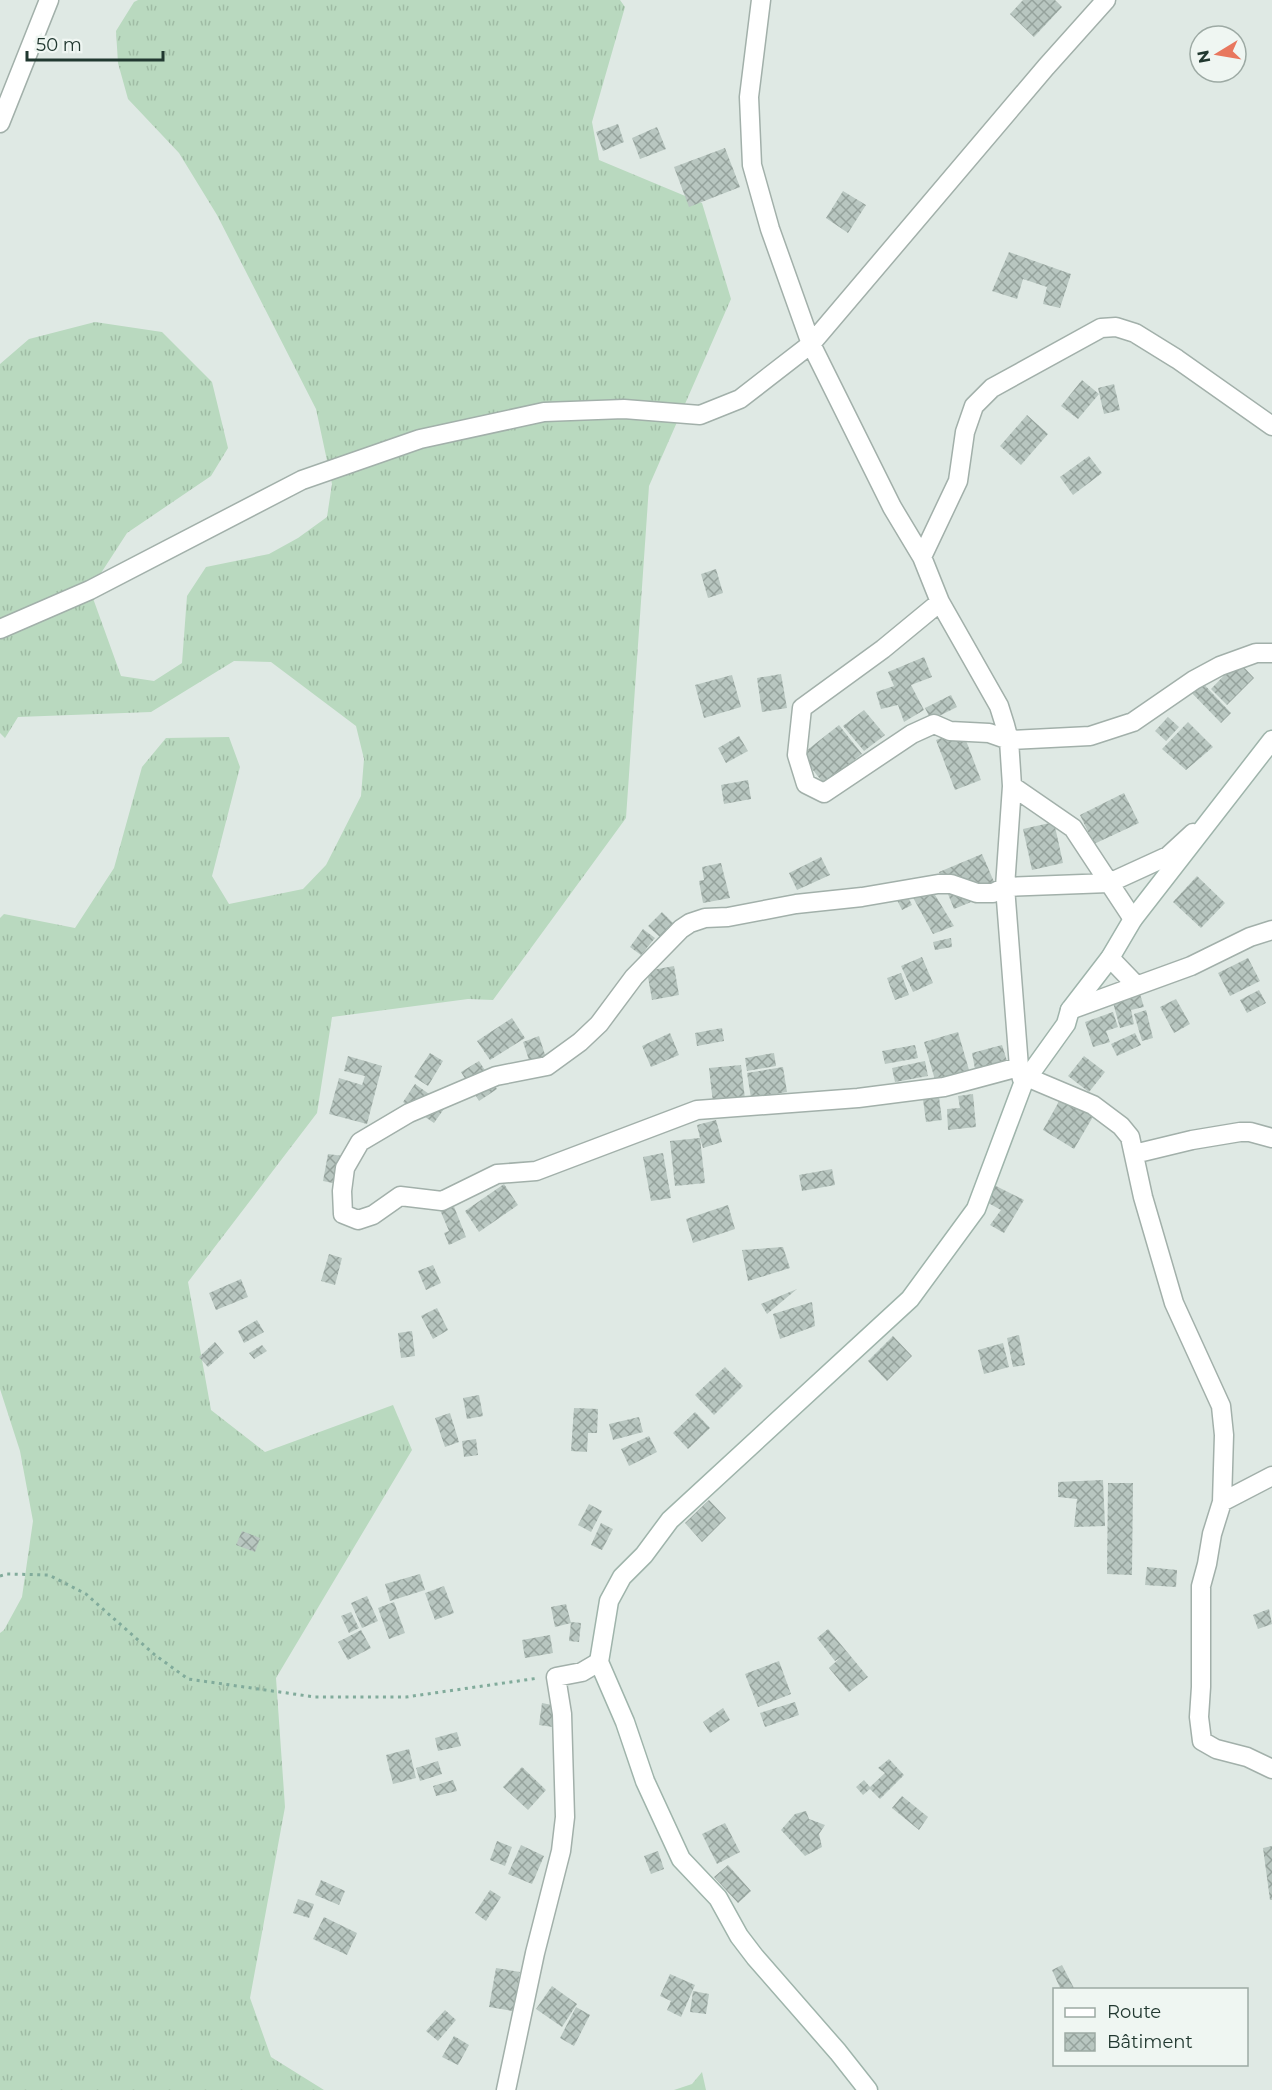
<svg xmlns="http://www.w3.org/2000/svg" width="1272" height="2090" viewBox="0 0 1272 2090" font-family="Montserrat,sans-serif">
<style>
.grass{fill:url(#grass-tufts)}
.building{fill:url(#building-cross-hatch)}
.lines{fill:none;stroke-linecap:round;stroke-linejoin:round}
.minor-casing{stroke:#a2b0aa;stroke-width:21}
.secondary-casing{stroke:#9fb4ab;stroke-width:21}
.path{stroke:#81ab9b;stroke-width:3;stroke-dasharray:3 4.5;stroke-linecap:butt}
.minor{stroke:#fff;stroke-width:18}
.secondary{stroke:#fff;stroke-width:18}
</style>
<defs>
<pattern id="grass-tufts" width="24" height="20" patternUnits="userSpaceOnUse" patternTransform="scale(1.5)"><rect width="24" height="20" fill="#b9d9bf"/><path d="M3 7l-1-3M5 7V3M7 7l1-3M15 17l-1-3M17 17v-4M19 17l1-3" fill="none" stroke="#9fbba4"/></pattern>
<pattern id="building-cross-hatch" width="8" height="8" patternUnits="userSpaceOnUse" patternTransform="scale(1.5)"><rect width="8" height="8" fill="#b8c6c0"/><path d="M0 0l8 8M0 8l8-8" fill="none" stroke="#95a29c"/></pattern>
</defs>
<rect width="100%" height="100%" fill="#dfe9e4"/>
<path class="grass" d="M138,0H620L625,7L592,122L599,160L702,203L731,299L649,486L626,818L493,1000L468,999L332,1017L317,1113L188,1282L211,1410L265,1452L393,1405L412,1450L276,1678L285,1807L250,1998L271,2057L324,2090H0V1633L4,1630L22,1597L33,1521L20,1451L0,1389V918L4,914L75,928L114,868L142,767L166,738L229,737L240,767L212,876L229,904L303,889L326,865L361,796L364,759L356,726L271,662L234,661L151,712L18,717L5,738L0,733V364L29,339L95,322L162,332L212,382L228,448L211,476L127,533L90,590L121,676L154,681L182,663L187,596L206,567L269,554L298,538L327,517L332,484L316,409L217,215L179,153L128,99L118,63L116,31L134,2Z
M702,2072L706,2090H674L692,2084Z"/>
<path class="building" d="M1023,0H1055L1062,7L1034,37L1010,14Z
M618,124L624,142L603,151L596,132Z
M657,127L666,149L640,159L632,138Z
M725,148L740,187L689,207L674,167Z
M843,191L866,205L848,233L826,218Z
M1009,252L1071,274L1060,308L1043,304L1047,287L1023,279L1017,299L992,291Z
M1082,380L1099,394L1078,419L1061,406Z
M1114,384L1120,410L1104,414L1098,388Z
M1027,415L1048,434L1021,465L1000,446Z
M1089,456L1102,473L1073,495L1060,477Z
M716,569L723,593L708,598L701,574Z
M924,657L932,677L911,685L924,710L904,722L898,705L881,709L876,692L894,686L888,672Z
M1238,661L1254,678L1227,705L1211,689Z
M781,674L787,708L762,712L757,678Z
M732,675L741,707L704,718L695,685Z
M1197,677L1231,713L1221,723L1186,687Z
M951,695L957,707L931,720L925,708Z
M864,710L885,735L864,751L843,726Z
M1168,717L1179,727L1166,741L1155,731Z
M1188,722L1213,747L1186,770L1162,749Z
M839,725L862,754L824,784L801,755Z
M962,730L981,780L955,790L936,740Z
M739,736L748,751L726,763L718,748Z
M748,780L751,799L724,804L721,785Z
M1124,793L1139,823L1094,844L1080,815Z
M1054,822L1063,863L1032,870L1023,829Z
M982,854L998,891L954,909L939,872Z
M821,857L830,875L797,890L789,873Z
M721,863L730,898L703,903L699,881L704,880L702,867Z
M1197,876L1225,903L1201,928L1173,902Z
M905,883L932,890L954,926L933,934Z
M903,887L912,905L902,910L893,892Z
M662,912L677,927L664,941L648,926Z
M643,929L655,938L641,955L630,947Z
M951,938L952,947L935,950L933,942Z
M922,957L933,983L913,992L901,966Z
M1248,958L1260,981L1230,996L1218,973Z
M674,966L679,995L652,1000L647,971Z
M901,973L909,995L895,1000L887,978Z
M1259,990L1266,1003L1247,1013L1240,1000Z
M1139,991L1144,1007L1131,1010L1134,1024L1120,1028L1112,999Z
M1176,999L1190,1024L1174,1033L1160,1007Z
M1146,1010L1153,1038L1142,1041L1134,1014Z
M1113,1012L1118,1027L1106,1031L1110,1042L1093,1047L1085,1022Z
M512,1018L525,1038L490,1060L477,1041Z
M722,1028L724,1041L697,1046L695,1033Z
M958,1032L969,1070L935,1080L924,1042Z
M670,1033L679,1055L651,1067L642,1046Z
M1135,1033L1141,1045L1117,1056L1111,1044Z
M539,1036L547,1061L531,1066L523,1042Z
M915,1045L918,1058L885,1064L882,1051Z
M1002,1045L1007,1061L975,1069L972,1053Z
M430,1053L443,1061L428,1086L414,1077Z
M774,1053L776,1066L747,1071L745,1058Z
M348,1056L382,1066L367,1124L329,1114L339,1078L362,1085L365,1076L344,1071Z
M1084,1056L1105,1072L1089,1092L1068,1076Z
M479,1061L497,1089L479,1101L461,1072Z
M925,1061L928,1076L895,1082L892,1068Z
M741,1065L745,1099L713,1103L709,1068Z
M783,1067L787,1092L751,1098L747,1073Z
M415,1084L446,1106L434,1123L403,1102Z
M973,1094L976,1127L948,1130L947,1109L960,1108L958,1096Z
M1062,1096L1094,1115L1074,1149L1043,1130Z
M939,1097L942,1120L926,1122L923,1099Z
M716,1120L722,1142L703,1148L700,1138L705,1183L675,1186L670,1141L700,1138L697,1125Z
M663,1153L671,1198L651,1201L643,1157Z
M328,1154L343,1156L338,1184L323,1181Z
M832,1169L835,1185L802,1191L799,1175Z
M990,1183L1024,1200L1004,1233L990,1225L1001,1210L981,1199Z
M504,1184L518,1205L479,1232L465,1211Z
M453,1204L466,1237L449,1245L444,1233L449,1231L440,1210Z
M728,1205L735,1229L693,1243L686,1219Z
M783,1247L790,1268L748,1281L742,1250Z
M329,1254L342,1258L335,1285L321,1281Z
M433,1265L441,1283L426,1290L418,1271Z
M241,1279L248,1297L216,1310L209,1293Z
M797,1289L767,1314L761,1304Z
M812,1302L815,1326L780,1339L773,1314Z
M437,1308L448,1330L433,1339L421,1316Z
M257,1320L264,1332L244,1343L238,1331Z
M412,1331L415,1356L401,1358L398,1333Z
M1019,1335L1025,1365L1013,1367L1007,1338Z
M893,1336L912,1356L887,1381L868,1361Z
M215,1342L224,1353L208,1367L199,1357Z
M1003,1343L1009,1367L984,1374L978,1350Z
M262,1345L267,1351L254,1359L249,1353Z
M725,1367L743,1386L714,1415L695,1395Z
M479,1395L483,1416L467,1419L463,1398Z
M574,1408L598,1409L597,1433H588L587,1452L571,1451Z
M695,1412L710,1428L688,1449L673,1433Z
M450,1413L459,1442L445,1447L435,1418Z
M639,1417L643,1432L613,1440L609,1424Z
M649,1436L657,1452L629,1466L621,1449Z
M476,1439L478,1455L464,1457L462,1441Z
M1103,1480L1105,1526L1074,1527L1077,1499L1058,1497V1482Z
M1108,1483H1133L1132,1575L1107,1574Z
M709,1500L726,1518L702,1542L685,1523Z
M589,1504L602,1511L591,1532L578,1525Z
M601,1523L613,1529L602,1550L591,1545Z
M242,1531L260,1538L255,1552L236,1545Z
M1147,1567L1177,1570L1176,1587L1145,1585Z
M420,1574L425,1590L390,1601L385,1584Z
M444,1586L454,1613L435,1620L425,1593Z
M367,1596L378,1621L362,1628L351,1603Z
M394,1602L405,1633L389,1639L378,1608Z
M566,1604L571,1623L555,1627L551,1607Z
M1269,1609L1272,1624L1258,1629L1253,1615Z
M351,1612L359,1628L349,1633L341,1616Z
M571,1622L581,1623L579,1642L569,1641Z
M828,1629L868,1677L849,1692L829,1668L841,1657L835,1661L817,1638Z
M361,1630L371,1648L348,1660L338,1642Z
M550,1635L553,1653L525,1658L522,1640Z
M779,1661L791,1694L758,1707L745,1674Z
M795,1702L799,1715L765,1727L760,1713Z
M542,1703L557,1706L553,1727L539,1725Z
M723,1708L730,1720L710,1733L703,1722Z
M457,1732L461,1746L438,1751L435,1738Z
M409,1749L416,1778L393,1784L386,1755Z
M889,1759L904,1775L880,1799L870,1789L863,1795L856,1787L864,1780L870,1787L885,1773L878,1768Z
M438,1761L442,1774L420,1781L416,1768Z
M522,1767L546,1790L528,1810L503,1787Z
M453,1780L457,1791L436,1796L433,1786Z
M902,1796L928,1817L919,1830L892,1808Z
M806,1811L809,1819L825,1825L819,1834L822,1847L805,1856L781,1830L795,1814Z
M725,1823L740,1852L717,1864L702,1834Z
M497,1841L512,1847L505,1866L490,1860Z
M521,1845L544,1856L532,1884L508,1874Z
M1272,1846V1900H1270L1263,1848Z
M658,1851L664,1869L651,1874L644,1856Z
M728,1865L751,1891L738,1903L714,1877Z
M321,1880L345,1891L339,1905L315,1895Z
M490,1890L501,1897L486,1921L475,1913Z
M298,1899L314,1904L309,1918L293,1913Z
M324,1917L357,1933L347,1955L313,1939Z
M1062,1965L1075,1990H1061L1052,1970Z
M496,1968L520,1972L513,2011L489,2007Z
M670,1974L695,1985L681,2017L667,2010L671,2001L660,1996Z
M552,1986L577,2004L562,2027L536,2009Z
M693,1991L709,1994L706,2014L690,2012Z
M576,2007L590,2015L574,2046L560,2038Z
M445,2010L456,2020L438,2041L426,2031Z
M454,2036L469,2045L458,2065L442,2057Z"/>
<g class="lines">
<g class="minor-casing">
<path id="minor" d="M761,0L749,97L752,165L770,229L811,344L892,507L922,557L940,602L999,706L1005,725L1009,740L1012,786L1005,887L1019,1067L1022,1079
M0,123L49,0
M922,557L958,481L965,432L974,406L992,388L1101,328L1116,327L1135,333L1177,359L1272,426
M940,602L883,649L802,708L797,755L806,784L824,793L912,734L934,724L950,731L989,733L1009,740L1090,736L1133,722L1194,680L1220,666L1256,653H1272
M0,629L90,590L302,480L420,439L544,412L624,409L700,415L740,399L811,344L1046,67L1106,0
M1012,786L1073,828L1133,919
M1110,958L1136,985
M1070,1010L1191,966L1250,937L1272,930
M1019,1067L944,1087L858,1098L697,1110L536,1171L497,1174L442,1201L400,1196L373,1215L358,1220L343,1214L342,1191L345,1168L360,1142L409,1113L496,1076L547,1066L580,1042L599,1024L634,977L681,929L690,923L705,918L728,917L796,904L862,897L938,884H951L977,893H993L1005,887L1109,883L1168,856L1193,833
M1029,1078L1093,1105L1121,1126L1130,1137L1143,1197L1174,1303L1221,1406L1224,1435L1222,1502L1212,1534L1207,1564L1201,1586V1687L1199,1717L1202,1741L1216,1749L1247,1757L1272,1769
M1134,1154L1192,1140L1240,1132H1250L1272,1138
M1222,1502L1272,1476
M506,2090L535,1953L561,1851L565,1817L562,1714L556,1677L582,1672L599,1662"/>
</g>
<g class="secondary-casing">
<path id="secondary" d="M868,2090L838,2052L755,1957L739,1936L718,1898L681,1859L645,1781L625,1722L599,1662L609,1601L622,1577L644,1555L670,1520L910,1299L976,1209L1023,1084L1066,1024L1070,1010L1110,958L1133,919L1272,740"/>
</g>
<path class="path" d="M0,1576L7,1574L49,1575L86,1594L155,1655L188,1679L315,1697H406L539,1678"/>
<use href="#minor" class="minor"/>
<use href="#secondary" class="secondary"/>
</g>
<rect x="1053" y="1988" width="195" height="78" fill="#eff6f2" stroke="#9daaa4" stroke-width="1.5"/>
<rect x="1065" y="2008" width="30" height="9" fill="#ffffff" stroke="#9daaa4" stroke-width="1.5"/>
<text x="1107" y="2018" font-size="18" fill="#213830">Route</text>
<rect x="1065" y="2033" width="30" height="18" fill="url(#building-cross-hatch)" stroke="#9daaa4" stroke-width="1.5"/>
<text x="1107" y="2048" font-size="18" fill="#213830">Bâtiment</text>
<g transform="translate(1218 54) rotate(259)"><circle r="28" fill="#eff6f2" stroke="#9daaa4" stroke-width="1.5"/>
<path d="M0-4.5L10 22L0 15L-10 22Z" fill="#e8775e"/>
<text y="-9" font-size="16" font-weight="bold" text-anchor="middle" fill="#213830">N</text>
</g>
<path d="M27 51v9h136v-9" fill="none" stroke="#213830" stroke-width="3"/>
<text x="36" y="51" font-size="18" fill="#213830" stroke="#eff6f2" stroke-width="4.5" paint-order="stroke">50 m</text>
</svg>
